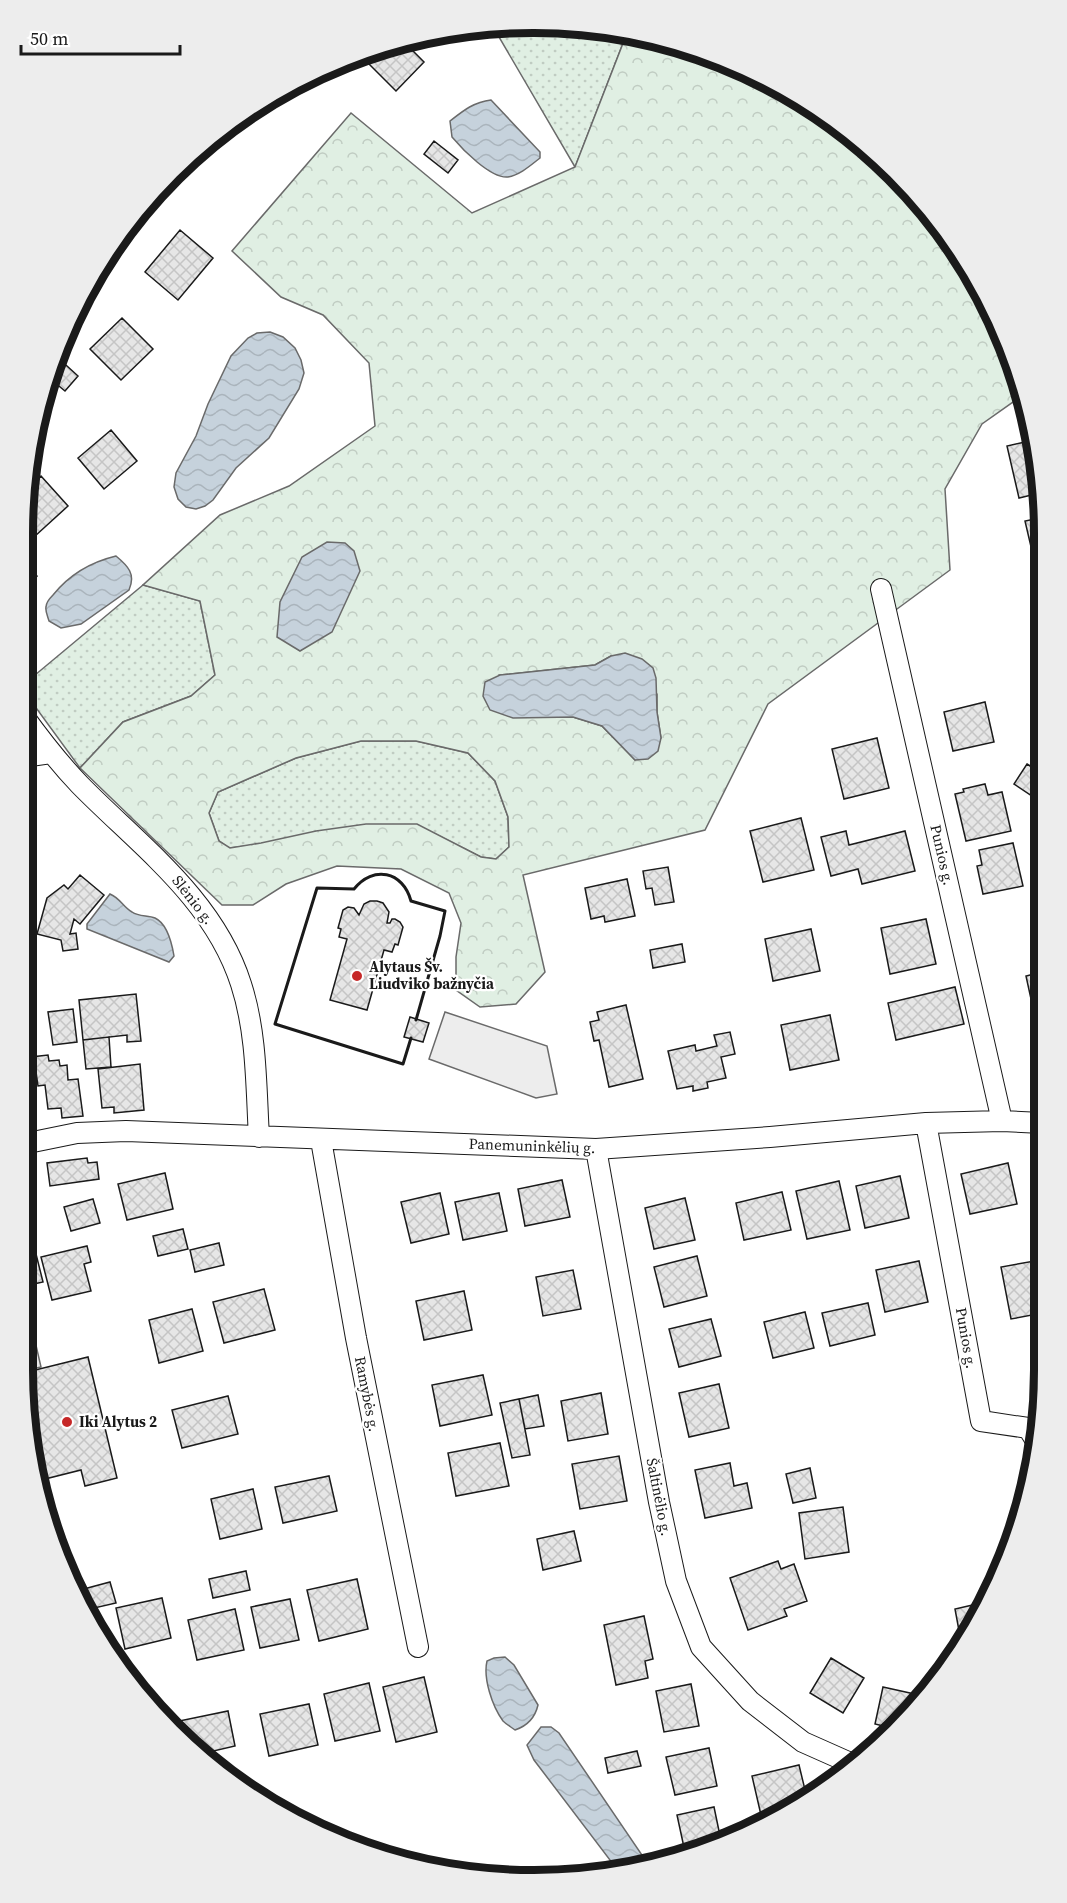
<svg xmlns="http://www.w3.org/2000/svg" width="1067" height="1903" viewBox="0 0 1067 1903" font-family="'Source Serif 4',serif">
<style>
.grass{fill:url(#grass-dots);stroke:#6a6a6a;stroke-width:1.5}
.forest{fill:url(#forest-crowns);stroke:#6a6a6a;stroke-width:1.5;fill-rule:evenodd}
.parking{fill:#ededed;stroke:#6a6a6a;stroke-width:1.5}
.water{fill:url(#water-waves);stroke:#6a6a6a;stroke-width:1.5}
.building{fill:url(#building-cross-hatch);stroke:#1a1a1a;stroke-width:1.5}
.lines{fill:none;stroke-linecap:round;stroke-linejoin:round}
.minor-casing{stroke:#1a1a1a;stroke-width:22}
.minor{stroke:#fff;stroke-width:20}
.wall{stroke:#1a1a1a;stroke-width:3}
.poi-dot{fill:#c62828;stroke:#fff;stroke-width:2}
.labels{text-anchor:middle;stroke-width:4.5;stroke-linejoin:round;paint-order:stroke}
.street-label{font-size:15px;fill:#1a1a1a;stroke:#fff}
.poi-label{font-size:15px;font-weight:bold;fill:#1a1a1a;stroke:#fff;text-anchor:start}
.rim{fill:none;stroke:#1a1a1a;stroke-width:8}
</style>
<defs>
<pattern id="grass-dots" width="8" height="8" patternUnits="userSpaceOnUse" patternTransform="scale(1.5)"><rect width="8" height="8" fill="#e0efe3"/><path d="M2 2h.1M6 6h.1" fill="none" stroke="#c0ccc2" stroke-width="1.8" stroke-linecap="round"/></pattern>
<pattern id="forest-crowns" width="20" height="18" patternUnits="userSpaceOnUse" patternTransform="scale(1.5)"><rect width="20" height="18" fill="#e0efe3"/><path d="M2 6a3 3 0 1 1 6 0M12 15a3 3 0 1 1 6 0" fill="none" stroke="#c0ccc2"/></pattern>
<pattern id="water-waves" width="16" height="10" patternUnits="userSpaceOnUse" patternTransform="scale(1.5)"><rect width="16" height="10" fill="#c6d2dc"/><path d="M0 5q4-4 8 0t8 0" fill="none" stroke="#aab4bc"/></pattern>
<pattern id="building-cross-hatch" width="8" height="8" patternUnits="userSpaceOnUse" patternTransform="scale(1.5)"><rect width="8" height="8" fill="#e6e6e6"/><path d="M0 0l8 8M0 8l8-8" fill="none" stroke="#c5c5c5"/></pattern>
</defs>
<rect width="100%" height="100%" fill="#fff"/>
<path class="grass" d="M500,24L601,27L627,33L575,167L492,25Z
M143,585L200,601L215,675L191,696L123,722L80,768L23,690V685Z
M361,741H416L468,753L495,781L508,817L509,847L496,859L481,857L417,825L229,848L219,841L209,813L218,792L296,758Z"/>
<path class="forest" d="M627,33L698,50L789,91L895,172L959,250L1017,369L1023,395L982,424L945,489L950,570L768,704L705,830L523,875L545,972L516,1004L480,1007L456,990V957L461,923L449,893L401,869L337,866L286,884L253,905H222L80,768L123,722L191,696L215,675L200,601L143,585L220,515L289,486L375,426L369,363L323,315L281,297L232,251L351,113L472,213L575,167ZM611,656L657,694V712L661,738L635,760L602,726L573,717L500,675L595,665ZM361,741H416L468,753L495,781L508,817L509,847L496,859L481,857L417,824H366L316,831L261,843L230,848L219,841L209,813L218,792L296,758Z"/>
<path class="parking" d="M445,1012L547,1046L557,1094L536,1098L429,1059Z
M23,1289L41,1367L23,1371Z"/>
<path class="water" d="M491,100L540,152V158C531,165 520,175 508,177C491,179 462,149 452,137L450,121C464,110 474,102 491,100Z
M270,332L283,337L295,348L301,360L304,373L299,389L269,438L236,468L213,500L205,506L196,509L186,507L178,499L174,487L176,473L196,436L208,404L231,356L248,338L257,333Z
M327,542L345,543L354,551L360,571L332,632L300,651L277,637L280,602L302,557Z
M116,556C128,566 136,574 129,590L81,624L61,628L49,621C48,617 45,611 46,607C46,603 50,598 53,595C69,575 91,562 116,556Z
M625,653L642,659L653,668L656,678L657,712L661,738L658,751L648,759L635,760L602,726L573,717L513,718L490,710L483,696L485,682L500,675L595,665L611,656Z
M110,894C120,898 123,907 132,912C139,917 148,915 155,918C168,924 172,944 174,956L169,962L87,929V924Z
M505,1657L514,1665L538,1705C535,1718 527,1726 515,1730C511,1727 506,1724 503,1721C492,1706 483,1678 487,1661L494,1658Z
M541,1727H551L559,1733L646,1861L616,1868L534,1760L527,1745Z"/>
<path class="building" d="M402,40L424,62L396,91L365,60L374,50Z
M434,141L458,160L448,173L424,154Z
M180,230L213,258L178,300L145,272Z
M122,318L153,349L121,380L90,349Z
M56,356L78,376L65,391L48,377Z
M111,430L137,461L104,489L78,458Z
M1034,440L1040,467V493L1019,498L1007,446Z
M41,476L68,506L34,537L24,525V500L26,490Z
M1040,518L1041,563L1035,564L1025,521Z
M23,564L37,576L23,593Z
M985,702L994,742L953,751L944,712Z
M877,738L889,788L844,799L832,749Z
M1027,764L1038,771L1041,770V802L1014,784Z
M985,784L988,795L1002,792L1011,831L966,841L955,794L964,792L963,789Z
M801,818L814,870L763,882L750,831Z
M846,831L849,845L905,831L915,871L862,884L858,869L831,876L821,837Z
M1041,836L1042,861L1038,862L1032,838Z
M1013,843L1023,886L983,894L977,866L982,865L979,850Z
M668,867L674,902L655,905L652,888L646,889L643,871Z
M80,875L104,895L80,924L74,919L70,934L76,933L78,949L63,951L61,940L37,934L47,898L64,885L68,889Z
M627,879L635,916L605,922L604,916L591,919L585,888Z
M370,901H377L383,903L389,912L387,923H390L392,919H395L400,922L403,927L398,945L395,944L392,952L384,950L367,1010L330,1000L347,939L339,937L341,929L338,928L343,910L348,907L354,908L359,915L364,904Z
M926,919L936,964L890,974L881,928Z
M811,929L820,971L773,981L765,939Z
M682,944L685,962L653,968L650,950Z
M1042,972V1021L1036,1022L1026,976Z
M955,987L964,1024L896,1040L888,1003Z
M136,994L141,1041L127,1042V1035L83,1040L79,1000Z
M626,1005L643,1079L609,1087L599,1040L594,1041L590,1022L599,1020L597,1012Z
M73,1009L77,1042L53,1045L48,1012Z
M830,1015L839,1060L790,1070L781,1025Z
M410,1017L429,1023L423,1042L404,1037Z
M730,1032L735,1054L721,1057L726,1078L707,1082L708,1088L693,1091V1086L677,1089L668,1051L695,1045L696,1051L717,1046L714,1035Z
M109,1037L111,1067L86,1069L83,1040Z
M48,1055L49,1061L59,1060L60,1066L67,1065L68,1080L78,1079L83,1116L62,1118L61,1108L48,1109L45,1085L38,1086L36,1072H33L31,1057Z
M140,1064L144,1110L114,1113V1107L102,1108L98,1069Z
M87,1158L88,1163L97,1162L99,1179L50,1186L47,1163Z
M26,1162L35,1185L23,1190V1164Z
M1008,1163L1017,1204L970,1214L961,1174Z
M165,1173L173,1209L127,1220L118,1184Z
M900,1176L909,1218L865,1228L856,1186Z
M562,1180L570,1217L525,1226L518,1189Z
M839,1181L850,1230L807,1239L796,1191Z
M782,1192L791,1230L744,1240L736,1203Z
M440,1193L449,1234L411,1243L401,1202Z
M499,1193L507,1231L463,1240L455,1202Z
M685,1198L695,1240L654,1249L645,1208Z
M93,1199L100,1223L71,1231L64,1207Z
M183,1229L188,1249L158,1256L153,1236Z
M219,1243L224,1265L195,1272L190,1250Z
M87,1246L91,1262L84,1264L91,1291L52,1300L41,1257Z
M36,1254L43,1282L29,1285L23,1257Z
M697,1256L707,1296L664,1307L654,1267Z
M1040,1260L1043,1276V1313L1011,1319L1001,1267Z
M919,1261L928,1302L885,1312L876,1270Z
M573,1270L581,1309L543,1316L536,1277Z
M264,1289L275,1330L224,1343L213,1302Z
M464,1291L472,1330L424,1340L416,1301Z
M868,1303L875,1335L830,1346L822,1313Z
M192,1309L203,1351L159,1363L149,1320Z
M805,1312L814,1348L773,1358L764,1322Z
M711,1319L721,1356L679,1367L669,1329Z
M88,1357L117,1478L85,1486L81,1470L41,1480L23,1373Z
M483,1375L492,1415L440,1426L432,1385Z
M719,1384L729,1428L689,1437L679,1393Z
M601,1393L608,1434L568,1441L561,1401Z
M538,1395L544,1426L525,1429L519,1399Z
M228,1396L238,1434L182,1448L172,1410Z
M519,1399L530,1455L512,1458L500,1403Z
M500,1443L509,1486L456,1496L448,1453Z
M619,1456L627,1501L580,1509L572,1464Z
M730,1463L734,1486L747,1483L752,1508L705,1518L695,1470Z
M810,1468L816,1498L793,1503L786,1474Z
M329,1476L337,1511L283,1523L275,1487Z
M253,1489L262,1529L220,1539L211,1499Z
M843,1507L849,1552L805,1559L799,1513Z
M574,1531L581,1561L543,1570L537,1539Z
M778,1561L781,1569L794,1564L807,1601L784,1609L787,1616L748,1630L730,1578Z
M246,1571L250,1590L213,1598L209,1579Z
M357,1579L368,1629L319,1641L307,1590Z
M110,1582L116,1603L90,1609L80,1590Z
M162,1598L171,1638L125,1649L116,1608Z
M290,1599L299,1640L260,1648L251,1607Z
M977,1604L980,1617L976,1625L969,1634L960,1636L955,1609Z
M235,1609L244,1650L197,1660L188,1620Z
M644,1616L653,1659L645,1661L648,1678L616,1685L604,1625Z
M831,1658L864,1678L843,1713L810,1693Z
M424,1677L437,1732L396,1742L383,1687Z
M369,1683L380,1731L335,1741L324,1694Z
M691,1684L699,1726L664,1732L656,1691Z
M883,1687L919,1695L891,1728L875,1724Z
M309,1704L318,1745L269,1756L260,1714Z
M228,1711L235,1746L205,1753L181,1730L179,1721Z
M709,1748L717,1786L675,1795L666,1757Z
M637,1751L641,1766L608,1773L605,1758Z
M799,1765L806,1794L778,1811L761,1815L752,1776Z
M714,1807L719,1831L727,1829L729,1841L685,1852L677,1815Z"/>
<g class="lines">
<g class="minor-casing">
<path id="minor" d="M881,589L1002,1121
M23,715C41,740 59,763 80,785C140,846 214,899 241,984C257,1033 256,1087 259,1137
M23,757L51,753
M926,1123L981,1421L1028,1428L1036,1441
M321,1140L356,1338L418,1647
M23,1144L77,1133L126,1131L596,1149L770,1137L926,1123L1002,1121L1042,1123
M596,1149L659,1502L676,1581L701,1647L750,1701L803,1742L848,1762L855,1763"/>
</g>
<use href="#minor" class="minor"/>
<path class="wall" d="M411,1038L403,1064L275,1024L317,888L354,889C373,865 403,871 411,901L445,911L440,936L416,1020"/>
</g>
<g class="poi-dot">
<circle cx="357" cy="976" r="6"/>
<circle cx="67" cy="1422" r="6"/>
</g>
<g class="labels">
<g class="street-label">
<text transform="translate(942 855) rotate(77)" y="5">Punios g.</text>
<text transform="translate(193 900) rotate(52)" y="5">Slėnio g.</text>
<text transform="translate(532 1146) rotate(2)" y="5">Panemuninkėlių g.</text>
<text transform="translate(966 1338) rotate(80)" y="5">Punios g.</text>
<text transform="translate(367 1394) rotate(79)" y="5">Ramybės g.</text>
<text transform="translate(659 1497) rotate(79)" y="5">Šaltinėlio g.</text>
</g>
<g class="poi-label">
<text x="369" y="972">Alytaus Šv.<tspan x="369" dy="17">Liudviko bažnyčia</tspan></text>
<text x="79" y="1427">Iki Alytus 2</text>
</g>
</g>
<path d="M0 0H1067V1903H0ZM533 33H534A500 500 0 0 1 1034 533V1370A500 500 0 0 1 534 1870H533A500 500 0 0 1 33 1370V533A500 500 0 0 1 533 33Z" fill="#ededed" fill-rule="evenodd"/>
<path class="rim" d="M533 33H534A500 500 0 0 1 1034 533V1370A500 500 0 0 1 534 1870H533A500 500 0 0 1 33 1370V533A500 500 0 0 1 533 33Z"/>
<path d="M21 45v9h159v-9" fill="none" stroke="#1a1a1a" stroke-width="3"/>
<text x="30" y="45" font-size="18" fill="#1a1a1a" stroke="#ffffff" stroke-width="4.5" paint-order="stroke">50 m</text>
</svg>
